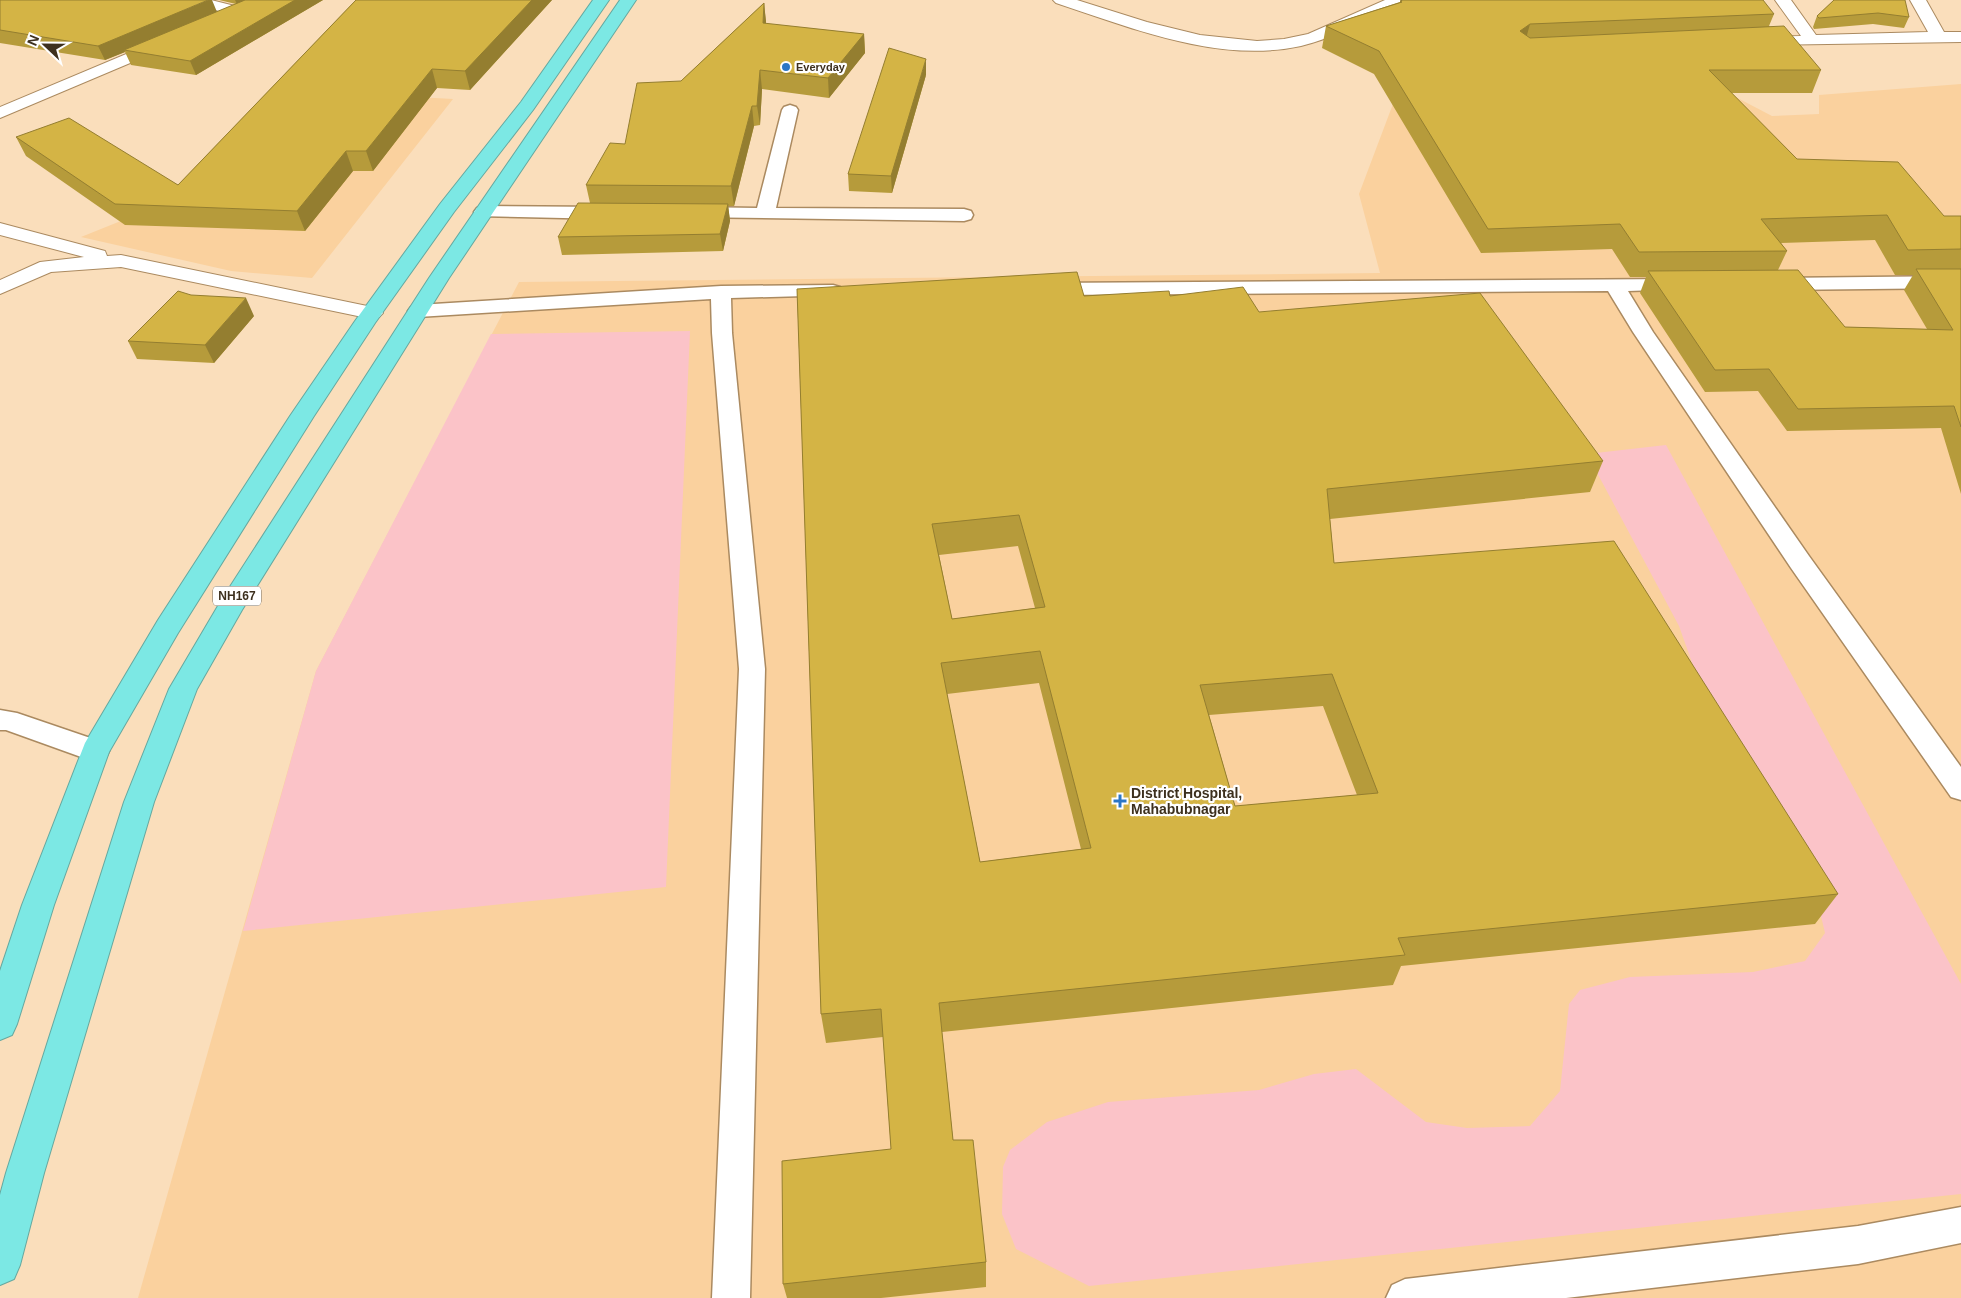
<svg xmlns="http://www.w3.org/2000/svg" width="1961" height="1298" viewBox="0 0 1961 1298" font-family="Arial,sans-serif">
<style>
.built{fill:#fad19e}
.green{fill:#fbc3c8}
.lines{fill:none;stroke-linecap:round;stroke-linejoin:round}
.lane-casing{stroke:#ab8a60;stroke-width:3}
.street-casing{stroke:#ab8a60;stroke-width:2}
.highway-casing{stroke:#66a89f;stroke-width:2}
.lane{fill:#fff;fill-rule:evenodd}
.street{fill:#fff;fill-rule:evenodd}
.highway{fill:#7ce8e4;fill-rule:evenodd}
.wall{fill:#b69b3b;fill-rule:evenodd}
.shaded-wall{fill:#947e30}
.building{fill:#d4b445;stroke:#947e30;fill-rule:evenodd}
.poi-dot{fill:#2b76c6;stroke:#fff;stroke-width:2}
.labels{text-anchor:middle;stroke-width:4.5;stroke-linejoin:round;paint-order:stroke}
.far-poi-label{font-size:11px;font-weight:bold;fill:#3d301e;stroke:#fff;text-anchor:start}
.shield{fill:#fff;stroke:#776e62;stroke-width:1}
.shield-label{font-size:12px;font-weight:bold;fill:#3d301e}
.poi-label{font-size:14px;font-weight:bold;fill:#3d301e;stroke:#fff;text-anchor:start}
</style>
<rect width="100%" height="100%" fill="#fadebb"/>
<path class="built" d="M1961,84V1298H138L316,671L519,282L1380,273L1359,194L1399,88L1728,93L1772,116L1819,114V95Z
M290,90L453,99L312,278L231,271L81,237L183,196Z"/>
<path class="green" d="M690,331L666,887L243,931L316,671L491,334Z
M1666,445L1961,984V1194L1089,1286L1016,1249L1002,1214L1003,1167L1010,1150L1047,1122L1108,1102L1259,1090L1314,1074L1356,1069L1426,1122L1467,1128L1530,1126L1560,1091L1569,1004L1580,990L1630,977L1753,972L1805,961L1825,933L1812,878L1710,713L1679,626L1587,454Z"/>
<g class="lines">
<g class="lane-casing">
<path id="lane" d="M790,105L796,107L798,110L776,208L964,209L971,211L973,215L971,219L964,221L688,217L685,213L688,209L694,207L757,208L782,110L784,107Z
M483,206L607,207L613,209L616,213L613,217L607,219L477,216L474,212L477,208Z
M1961,276V288L1774,290L1767,288L1764,284L1767,280L1774,278Z
M1678,279L1685,281L1688,285L1685,289L1628,291L1653,332L1809,556L1961,767V800L1951,797L1791,568L1633,332L1608,291L1047,295L1040,293L1037,289L1040,285L1047,283Z
M833,285L840,287L843,291L840,295L731,298L732,333L765,669L750,1298H712L739,669L712,333L711,299L418,317L411,315L408,311L411,307L418,305L721,286Z
M0,710L17,713L105,743L109,751L105,759L95,762L6,730H0Z
M1961,1207V1243L1858,1264L1566,1298H1386L1392,1285L1405,1279L1858,1226Z"/>
</g>
<g class="street-casing">
<path id="street" d="M183,0H211L243,8L246,11L243,14L215,26L207,21L223,12L186,3Z
M1053,0H1077L1147,22L1200,35L1257,41L1284,39L1308,34L1385,0H1405L1402,3C1369,19 1337,37 1301,46C1219,64 1132,28 1056,3Z
M1775,0H1791L1816,35L1928,32L1910,0H1926L1944,32H1961V42L1755,45L1753,42L1755,39L1761,37L1801,36Z
M162,39L168,41L170,44L168,47L0,118V107Z
M0,223L105,251L107,256L121,255L372,307L379,309L383,313L379,317L372,319L121,267L51,272L0,294V280L40,262L84,257L0,235Z"/>
</g>
<g class="highway-casing">
<path id="highway" d="M593,0H609L533,110L454,212L375,323L314,416L178,633L109,752L54,905L17,1024L12,1035L0,1040V971L22,905L85,743L158,620L290,416L355,321L440,204L521,102Z
M620,0H636L449,278L242,610L197,689L154,802L44,1173L20,1265L14,1279L0,1285V1195L6,1173L124,802L169,689L222,599L429,278Z"/>
</g>
<use href="#lane" class="lane"/>
<use href="#street" class="street"/>
<use href="#highway" class="highway"/>
</g>
<path class="wall" d="M0,0L217,12L236,4L219,0H323L196,75L131,65L125,52L105,60L0,43Z
M356,0H552L470,90L437,88L373,171H353L305,231L125,225L26,156L16,137L178,185Z
M1834,0L1909,17L1904,28L1873,24L1814,29L1813,27L1817,16Z
M1400,1L1774,14L1769,26L1821,70L1812,93H1731L1797,159L1944,216H1961V494L1941,428L1787,431L1758,391L1705,392L1640,293L1646,277H1630L1612,249L1481,253L1374,74L1322,48L1326,26L1400,2ZM1875,240L1895,275H1913L1904,290L1927,329L1845,327L1778,270L1787,251L1781,243Z
M764,3L766,24L864,34L865,53L829,98L762,89L760,125L754,126L734,206H728L730,221L723,251L562,255L558,237L590,203L586,185L625,144L681,81Z
M926,75L892,193L849,191L848,174Z
M797,289L1084,296H1170L1259,312L1603,461L1590,492L1330,519L1334,563L1838,894L1815,924L1401,966L1393,985L942,1032L953,1140L986,1262V1287L881,1298H787L783,1284L891,1149L883,1037L826,1043L821,1014ZM1018,546L1035,608L952,619L939,555ZM1039,683L1081,849L980,862L947,694ZM1323,706L1357,795L1235,806L1209,715Z
M254,316L214,363L137,359L128,341Z"/>
<path class="shaded-wall" d="M208,0H212L217,12L124,50L125,52L105,60L98,46Z
M235,0H247L237,4Z
M295,0H323L196,75L190,61Z
M532,0H552L470,90L465,71Z
M764,3L766,21L765,42L763,23Z
M1530,24L1524,46L1520,31Z
M864,34L865,53L829,98L828,78Z
M926,59V75L892,193L891,176Z
M432,69L437,88L373,171L366,151Z
M760,70L762,89L760,125L757,106Z
M752,106L754,126L734,206L731,186Z
M346,151L353,171L305,231L297,211Z
M728,204L730,221L723,251L720,234Z
M246,298L254,316L214,363L205,345Z"/>
<path class="building" d="M0,0H208L98,46L0,30Z
M245,0H295L190,61L124,50Z
M356,0H532L465,71L432,69L366,151H346L297,211L115,204L16,137L69,118L178,185Z
M1403,0H1763L1774,14L1530,24L1520,31L1530,38L1784,26L1821,70H1709L1797,159L1898,162L1944,216H1961V249L1908,250L1887,215L1761,219L1787,251L1639,252L1620,224L1488,229L1379,51L1326,26L1402,2L1400,1Z
M1834,0H1905L1909,17L1878,13L1819,18L1817,16Z
M764,3L763,23L864,34L828,78L760,70L757,106H752L731,186L586,185L610,143L625,144L637,83L681,81Z
M889,48L926,59L891,176L848,174Z
M578,203L728,204L720,234L558,237Z
M1916,269H1961V427L1954,406L1798,409L1769,369L1715,370L1648,271L1798,270L1845,327L1953,330Z
M1077,272L1084,296L1169,291L1170,296L1243,287L1259,312L1480,293L1603,461L1327,489L1334,563L1614,541L1838,894L1398,938L1405,955L939,1003L953,1140H973L986,1262L783,1284L782,1161L891,1149L881,1009L821,1014L797,289ZM1019,515L1045,607L952,619L932,524ZM1040,651L1091,848L980,862L941,663ZM1332,674L1378,793L1235,806L1200,685Z
M178,291L191,295L246,298L205,345L128,341Z"/>
<g class="poi-dot">
<circle cx="786" cy="67" r="5"/>
<path d="M1117.5 793.5h5v5h5v5h-5v5h-5v-5h-5v-5h5z"/>
</g>
<g class="labels">
<g class="far-poi-label">
<text x="796" y="71">Everyday</text>
</g>
<rect class="shield" x="213" y="586.5" width="48" height="19" rx="4"/>
<g class="shield-label">
<text x="237" y="600">NH167</text>
</g>
<g class="poi-label">
<text x="1131" y="798">District Hospital,<tspan x="1131" dy="16">Mahabubnagar</tspan></text>
</g>
</g>
<g transform="translate(45 45) rotate(292)" stroke="#ffffff" stroke-width="4" paint-order="stroke">
<path d="M0-4L9 19L0 12L-9 19Z" fill="#3d301e"/>
<text y="-8" font-size="14" font-weight="bold" text-anchor="middle" fill="#3d301e">N</text>
</g>
</svg>
